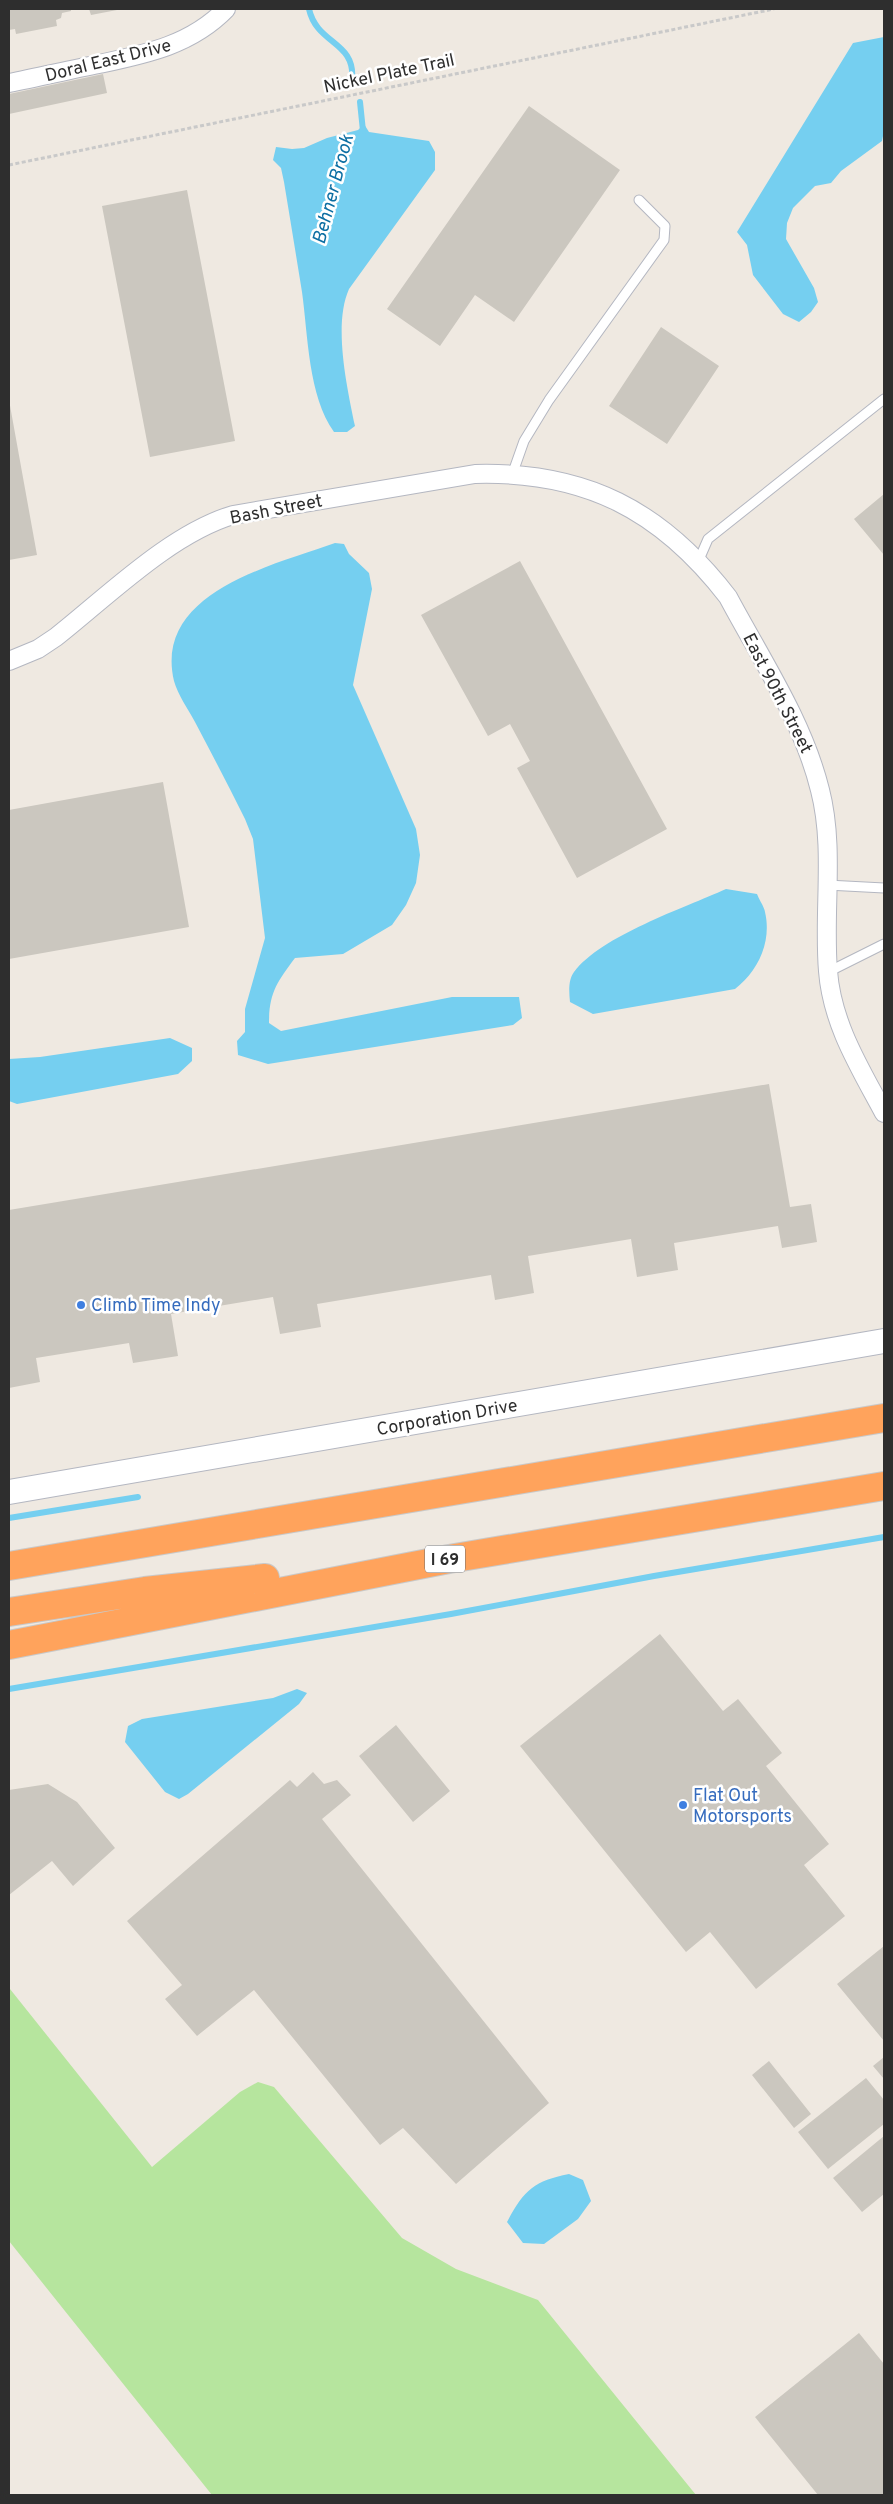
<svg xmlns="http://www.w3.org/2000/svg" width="893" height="2504" viewBox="0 0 893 2504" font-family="Overpass,sans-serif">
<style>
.green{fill:#b6e59e}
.water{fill:#75cff0}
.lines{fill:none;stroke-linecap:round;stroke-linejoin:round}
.stream{stroke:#75cff0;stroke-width:6}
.building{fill:#cbc7bf}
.lane-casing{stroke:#b4b7c1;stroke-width:11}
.street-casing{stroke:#b4b7c1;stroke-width:20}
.secondary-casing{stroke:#b4b7c1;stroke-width:26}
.highway-casing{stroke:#c9c9c9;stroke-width:30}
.path{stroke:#c9c9c9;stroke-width:3;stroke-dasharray:4 2.5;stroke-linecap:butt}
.lane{stroke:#fff;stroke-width:9}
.street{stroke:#fff;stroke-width:18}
.secondary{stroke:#fff;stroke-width:24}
.highway{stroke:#ffa35c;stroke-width:28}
.shop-dot{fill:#3f7fe0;stroke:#fff;stroke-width:2}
.labels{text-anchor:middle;stroke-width:5;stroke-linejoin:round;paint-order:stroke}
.shield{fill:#fff;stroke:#6d6d6d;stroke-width:1}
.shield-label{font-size:16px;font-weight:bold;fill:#2e2e2e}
.street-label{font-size:18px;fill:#2e2e2e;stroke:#fff}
.shop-label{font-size:18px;fill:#366cbe;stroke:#fff;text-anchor:start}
.water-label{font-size:19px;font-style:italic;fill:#0d6fa3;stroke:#fff}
</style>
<rect width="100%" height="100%" fill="#efe9e1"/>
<path class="green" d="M10,1989L152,2167L240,2092L258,2082L274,2087L402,2238L456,2269L538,2300L696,2495H212L9,2241Z"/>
<path class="water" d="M884,37V131L882,141L841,171L831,183L815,186L793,208L787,223L786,239L814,288L818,302L811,312L799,322L783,314L753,275L747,245L737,232L853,43Z
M364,124L369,132L429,141L435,152V170L349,289C333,325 347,387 355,426L347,432H334C308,396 308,335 302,292C296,255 290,218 284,182L281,168L273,160L276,147L292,149L304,148L327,138L358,130Z
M335,543L344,544L349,554L369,573L372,589L353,685L416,829L420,855L416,883L406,905L392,925L343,954L295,958C277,982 269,993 269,1023L281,1031L452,997H519L522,1018L513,1025L268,1064L238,1055L237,1041L245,1032V1009L265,938L253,839L245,819C229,787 212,754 195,722C188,709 178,695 174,681C153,592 274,565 335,543Z
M726,889L757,894C759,900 764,906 765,912C772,942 758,971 735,989L593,1014L570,1002C569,992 568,980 574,972C601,936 684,908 726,889Z
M170,1038L192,1048V1061L178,1074L17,1104L9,1101V1059L40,1057Z
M297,1689L307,1693L299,1704L188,1794L179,1799L165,1792L125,1742L128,1726L142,1719L273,1698Z
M569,2174L583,2180L591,2201L578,2219L544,2244L523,2243L507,2222C524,2190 534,2181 569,2174Z"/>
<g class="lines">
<path class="stream" d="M309,9C317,45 356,41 352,80
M360,102L363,131
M9,1518L138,1497
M9,1689L451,1614L654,1576L884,1537"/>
</g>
<path class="building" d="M9,9H71V11L62,13L61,18L56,20L57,26L16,34L15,29L9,30Z
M89,9H117V10L91,15Z
M103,74L107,93L9,114V94Z
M529,106L620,170L514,322L475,295L440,346L387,309Z
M187,190L235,441L150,457L102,206Z
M661,327L719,366L667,444L609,406Z
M9,400L37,555L9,560Z
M884,494V555L854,519Z
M520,561L667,829L577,878L517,768L530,761L510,724L488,736L421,615Z
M163,782L189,927L9,959V810Z
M769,1084L790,1207L811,1204L817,1242L782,1248L778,1226L674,1243L678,1270L637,1277L631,1239L528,1256L534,1293L495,1300L491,1275L317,1304L321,1327L280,1334L273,1297L171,1314L178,1356L133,1363L129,1343L36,1358L40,1382L9,1388V1210Z
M660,1634L723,1711L738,1699L782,1753L766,1766L829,1844L804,1865L845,1916L756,1989L710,1932L686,1952L520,1746Z
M396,1725L450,1791L413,1822L359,1756Z
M313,1772L324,1784L337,1780L351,1795L322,1819L549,2103L456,2184L403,2128L380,2145L254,1990L197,2036L165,1999L182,1985L127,1921L290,1780L297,1787Z
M48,1784L77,1802L115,1848L73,1886L52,1861L9,1895V1790Z
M884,1946V2041L837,1984Z
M884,2057V2079L873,2066Z
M769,2061L811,2114L794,2128L752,2075Z
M866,2078L884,2100V2124L828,2169L798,2132Z
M884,2136V2194L862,2212L833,2178Z
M859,2333L884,2364V2495H818L755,2417Z"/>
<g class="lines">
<g class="lane-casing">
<path id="lane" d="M512,475L524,441L549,400L664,240L665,226L639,200
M698,562L708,539L884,399
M827,885L884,888
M828,972L884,944"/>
</g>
<g class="street-casing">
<path id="street" d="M9,83C39,77 69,70 99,64C146,54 191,45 226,9
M9,661L38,649L56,637C108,596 170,534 233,515L475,474C585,471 661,510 728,597C761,659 803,721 820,790C835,848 823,911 828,971C832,1024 860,1068 884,1113"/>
</g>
<g class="secondary-casing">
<path id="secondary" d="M9,1492L884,1341"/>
</g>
<g class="highway-casing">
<path id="highway" d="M9,1566L884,1418
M9,1612L145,1591L265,1578
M9,1645L449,1559L884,1486"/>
</g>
<path class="path" d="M9,165L774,9"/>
<use href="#lane" class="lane"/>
<use href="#street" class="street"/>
<use href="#secondary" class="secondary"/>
<use href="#highway" class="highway"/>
</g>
<g class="shop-dot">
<circle cx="81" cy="1305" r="5"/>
<circle cx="683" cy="1805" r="5"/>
</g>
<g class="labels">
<rect class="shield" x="425" y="1545.5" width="40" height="27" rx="4"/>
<g class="shield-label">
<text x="445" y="1565">I 69</text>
</g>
<g class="street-label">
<text transform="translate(108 60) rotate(-14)" y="6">Doral East Drive</text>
<text transform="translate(389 73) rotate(-12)" y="6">Nickel Plate Trail</text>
<text transform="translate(276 509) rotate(-11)" y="6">Bash Street</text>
<text transform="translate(778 693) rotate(63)" y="6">East 90th Street</text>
<text transform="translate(447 1417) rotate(-10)" y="6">Corporation Drive</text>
</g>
<g class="shop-label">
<text x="91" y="1311">Climb Time Indy</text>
<text x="693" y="1801">Flat Out<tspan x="693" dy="21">Motorsports</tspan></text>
</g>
<g class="water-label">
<text transform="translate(332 189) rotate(-75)" y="7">Behner Brook</text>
</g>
</g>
<rect width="893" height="2504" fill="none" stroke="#2e2e2e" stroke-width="20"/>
</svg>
